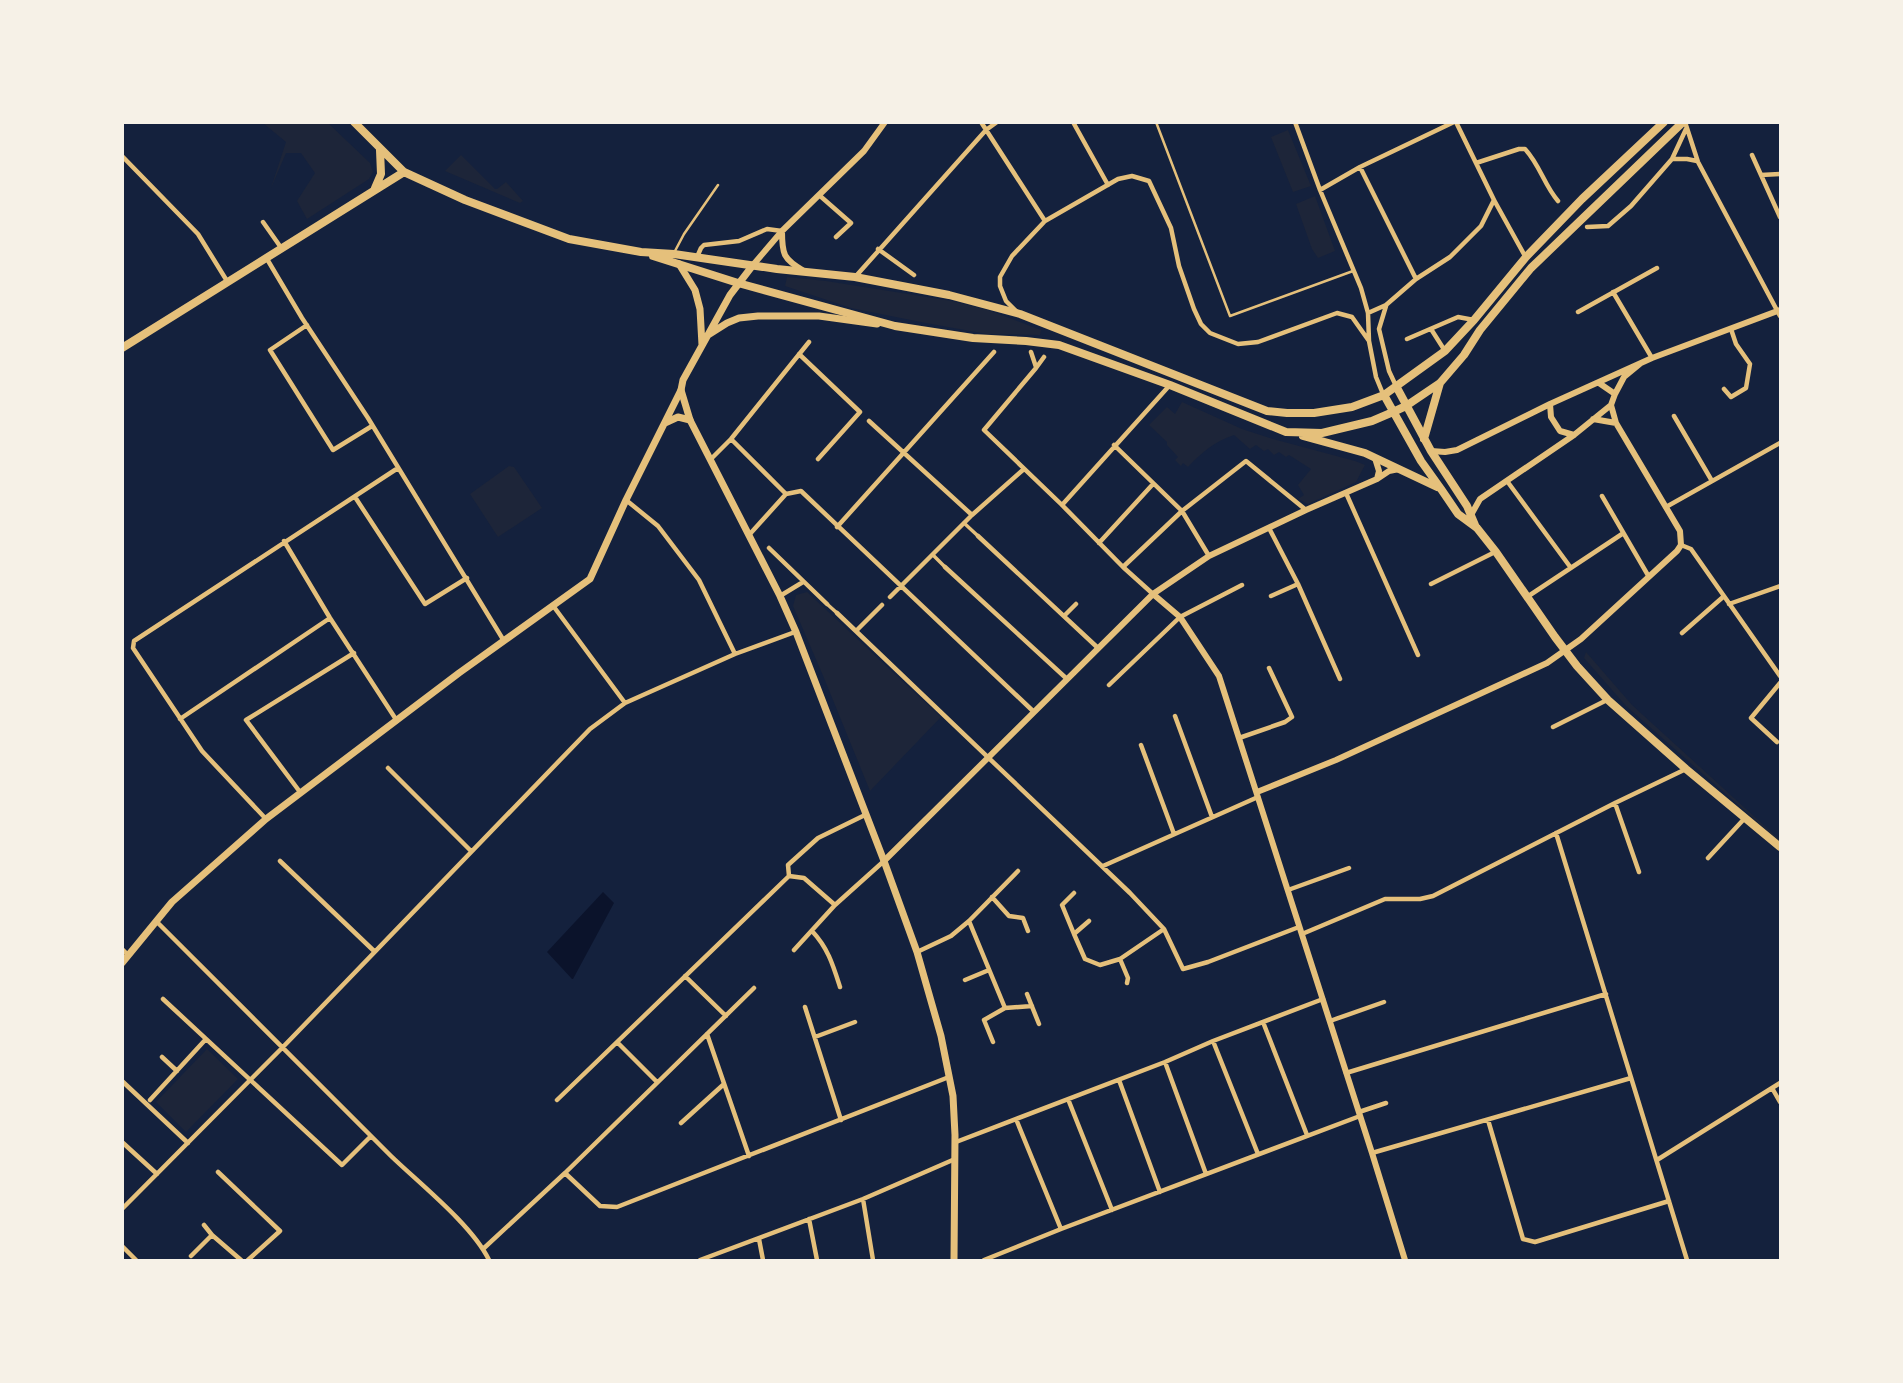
<svg xmlns="http://www.w3.org/2000/svg" width="1903" height="1383" viewBox="0 0 1903 1383" font-family="'Archivo Narrow',sans-serif">
<style>
.green{fill:#1d2539}
.water{fill:#0b132b}
.lines{fill:none;stroke-linecap:round;stroke-linejoin:round}
.service{stroke:#e5c07b;stroke-width:2.5}
.pedestrian{stroke:#e5c07b;stroke-width:3.5}
.minor{stroke:#e5c07b;stroke-width:4.5}
.tertiary{stroke:#e5c07b;stroke-width:6}
.secondary{stroke:#e5c07b;stroke-width:7}
.primary{stroke:#e5c07b;stroke-width:7}
.trunk{stroke:#e5c07b;stroke-width:8}
</style>
<rect width="100%" height="100%" fill="#14213d"/>
<path class="green" d="M263,123H328L370,163L373,172L369,179L307,219L297,201L315,173L301,153H286L271,188L286,142Z
M1288,130L1311,186L1293,192L1271,137Z
M461,155L495,189H497L506,182L523,201L520,203L445,171Z
M1315,196L1335,251L1318,258L1312,249L1296,204Z
M787,277L826,281L952,301L988,310L1041,330L1040,335L987,334L926,323L851,308L785,286Z
M1182,402L1242,429L1273,439L1355,461L1365,465L1356,482L1308,504L1298,499L1304,495L1298,485L1311,469L1289,455L1286,457L1279,452L1274,455L1268,449L1264,451L1256,445L1250,449L1234,435C1214,442 1202,452 1188,467L1183,463L1181,466L1175,460L1178,457L1167,445V442L1149,425L1167,407L1175,414Z
M509,466L514,467L542,508L498,537L470,494Z
M807,592L941,717L870,791L824,678L793,606L796,595Z
M1586,652L1632,705L1780,840V842L1626,706L1584,658Z
M207,1049L238,1079L186,1132L156,1102Z"/>
<path class="water" d="M603,892L614,903L573,979H572L547,952Z"/>
<g class="lines">
<path class="service" d="M1156,122L1230,316L1353,271
M675,251L684,234L718,185"/>
<path class="pedestrian" d="M964,523L978,536
M933,555L945,567
M827,604L837,613"/>
<path class="minor" d="M981,122L1045,221
M1073,122L1108,185
M1295,122L1320,190L1361,288L1368,313L1369,341L1376,377L1383,394
M1456,122L1494,200L1525,256
M1685,122L1698,162L1780,316
M1752,155L1780,217
M122,156L198,234L227,281
M1672,159H1687L1697,161
M1476,163L1519,149H1525C1540,165 1544,185 1558,201
M1360,167L1416,279
M1761,175L1780,174
M1320,190L1360,167L1454,122
M819,195L851,223L836,237
M263,222L282,249
M1587,227L1608,226L1631,206L1672,159L1686,129
M878,249L914,275
M697,257L701,248L704,245L739,241L767,229L782,231
M267,259L302,318L368,418L504,641
M856,276L986,130L997,122
M1613,292L1652,358
M1386,306L1379,329L1389,371L1396,386
M1016,311L1006,301L1000,286V277L1012,256L1045,221L1118,179L1132,176L1149,181L1171,228L1179,266L1194,309L1201,324L1210,333L1238,344L1258,342L1337,313L1352,317L1369,341
M1578,312L1657,268
M1368,313L1386,305L1416,279L1450,257L1481,226L1494,200
M307,325L270,350L333,450L372,426
M1431,329L1445,351
M1407,339L1458,317L1474,320
M1031,352L1036,367
M799,354L860,412L818,459
M1044,357L1036,368L984,430L1062,505L1123,567L1153,594
M1724,389L1731,397L1746,388L1750,364L1736,344L1731,329
M1674,416L1712,481
M869,421L972,515
M731,439L786,494L801,491L1034,712
M1114,445L1182,511L1209,556
M711,459L731,439L809,342
M1507,481L1571,568
M1346,493L1418,655
M1602,496L1649,577
M355,497L425,604L467,578
M626,500L658,526L699,580L735,654
M1062,505L1169,386
M1666,507L1780,443
M837,527L994,352
M1269,528L1298,584L1340,679
M749,535L786,494
M978,536L1098,648
M284,541L330,618L397,721
M1099,543L1153,484
M1681,545L1691,549L1780,676
M769,548L827,604
M945,567L1067,679
M1123,567L1182,511L1246,461L1306,510
M1431,584L1495,552
M780,596L803,582
M1271,596L1298,584
M890,597L972,515L1024,469
M1527,597L1622,534
M1729,604L1780,586
M554,607L625,703
M837,613L1130,893L1164,929L1183,969L1208,962L1299,927
M1064,616L1076,604
M856,631L882,605
M1682,633L1723,597
M1109,685L1180,617L1242,585
M1175,716L1212,817
M180,719L330,618
M1553,727L1607,700
M1239,738L1285,722L1292,717L1269,668
M1777,742L1751,718L1780,683
M1141,745L1174,834
M388,768L471,851
M300,792L246,720L354,653
M1615,803L1639,872
M266,819L202,751L133,648L134,641L398,468
M1556,833L1687,1260
M1708,858L1744,819
M280,861L374,951
M1103,866L1258,797
M789,876L788,865L818,838L865,815
M1288,890L1349,868
M1074,893L1062,905L1074,934L1089,921
M992,897L1009,916L1023,918L1028,931
M969,921L1005,1008
M157,922C235,1000 313,1078 391,1156C420,1184 472,1225 489,1260
M812,931C828,948 833,965 840,987
M1074,934L1085,959L1100,965L1120,959L1164,929
M1302,934L1385,899H1420L1433,896L1615,803L1686,769
M122,949L128,955
M794,950L835,905L884,861
M917,952L951,936L969,921L1018,871
M1120,959L1128,978L1127,983
M685,976L726,1016
M965,980L989,970
M1027,994L1039,1024
M163,999L342,1165L371,1136
M805,1007L841,1120
M1330,1021L1384,1002
M1263,1022L1307,1135
M707,1034L749,1156
M815,1037L855,1022
M1213,1041L1258,1154
M617,1042L657,1082
M993,1042L984,1020L1005,1008L1032,1006
M162,1057L177,1071
M1165,1062L1206,1174
M1346,1073L1606,994
M1119,1080L1160,1192
M122,1081L188,1143
M1772,1088L1780,1102
M1068,1099L1112,1210
M150,1100L206,1039
M557,1100L789,876L804,878L835,905
M1359,1112L1386,1103
M1016,1119L1061,1229
M1488,1120L1523,1239L1535,1242L1669,1201
M681,1123L724,1084
M122,1142L157,1174
M956,1142L1165,1062L1213,1041L1323,999
M1372,1153L1631,1078
M1657,1160L1780,1083
M218,1172L280,1231L248,1260
M565,1173L600,1206L617,1207L949,1077
M863,1199L873,1260
M122,1209L282,1048L590,729L625,703L735,654L795,632
M809,1219L817,1260
M204,1225L212,1235
M759,1239L763,1260
M122,1246L136,1260
M483,1249L565,1173L754,988
M191,1256L212,1235L241,1260
M700,1260L863,1199L955,1159
M984,1260L1061,1229L1360,1116"/>
<path class="tertiary" d="M782,231C782,254 783,259 804,271
M753,265L782,231L864,151L885,122
M1599,383L1615,394
M1550,404L1551,417L1560,431L1574,435
M1593,419L1616,423
M1431,451L1445,452L1457,450L1550,404L1652,358L1780,310
M1375,458L1379,471L1377,479
M1471,515L1480,499L1574,435L1611,405
M1153,594L1180,617L1219,676L1372,1153L1405,1260
M1257,792L1336,760L1547,663L1581,639L1677,551L1681,545L1680,531L1616,423L1611,405L1615,394L1624,377L1641,363
M884,861L1153,594L1209,556L1306,510L1377,479L1389,471L1399,469"/>
<path class="secondary" d="M665,423L678,417L690,420
M122,963L172,902L266,819L459,673L590,579L626,500L681,390"/>
<path class="primary" d="M679,264L695,290L700,309L702,345
M753,265L730,295L683,380L681,390L690,420L780,596L796,632L884,861L917,952L941,1036L953,1096L955,1135L954,1260
M708,335L727,323L739,318L758,316H819L877,324"/>
<path class="trunk" d="M354,122L404,172L465,200L569,239L641,252L674,254L777,269L855,277L949,295L1020,314L1267,411L1287,413H1314L1352,407L1384,395L1445,351L1474,320L1526,257L1582,199L1664,122
M375,188L381,174L380,150
M653,256L738,283L895,326L973,338L1026,341L1059,345L1170,385L1286,432L1322,433L1372,421L1393,412L1406,406L1440,383L1464,355L1480,330L1531,268L1683,122
M122,348L404,172
M1396,386L1431,451L1467,506L1475,525
M1384,395L1421,461L1441,489L1458,514L1477,528L1496,552L1555,637L1577,666L1608,700L1686,769L1780,847
M1303,436L1365,453L1437,487
M1424,439L1440,383"/>
</g>
<rect width="1903" height="1383" fill="none" stroke="#f6f1e7" stroke-width="248"/>
</svg>
